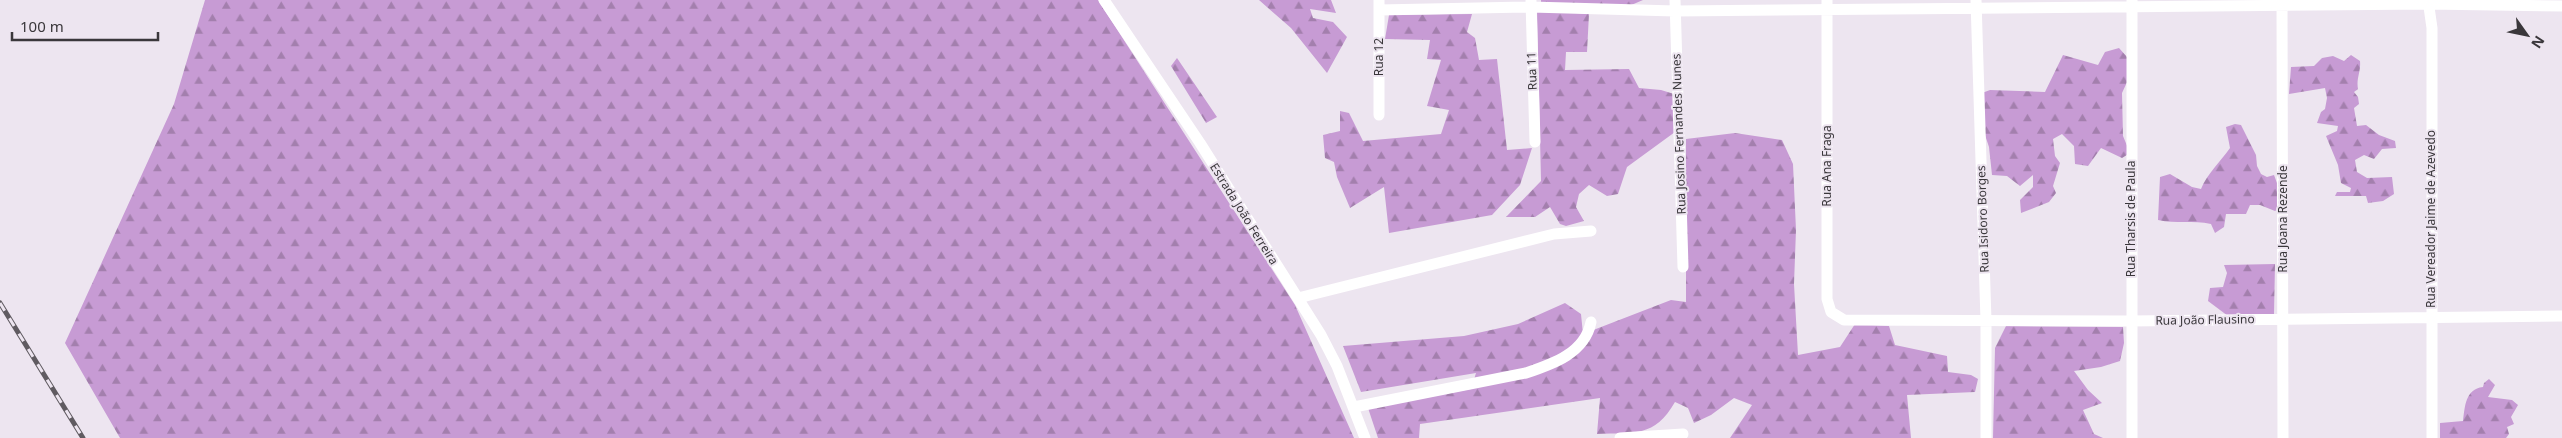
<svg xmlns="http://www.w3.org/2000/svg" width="2562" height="438" viewBox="0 0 2562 438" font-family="'Noto Sans',sans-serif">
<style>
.forest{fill:url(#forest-firs)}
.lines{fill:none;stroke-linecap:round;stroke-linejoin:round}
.minor{stroke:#fff;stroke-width:11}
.rail-casing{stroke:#605b61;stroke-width:5}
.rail{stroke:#ede5f0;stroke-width:3;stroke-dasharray:9;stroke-linecap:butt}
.labels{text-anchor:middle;stroke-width:4;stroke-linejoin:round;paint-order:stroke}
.street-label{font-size:12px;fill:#3a373b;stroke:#ede5f0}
</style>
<defs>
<pattern id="forest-firs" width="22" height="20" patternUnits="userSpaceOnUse" patternTransform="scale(1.25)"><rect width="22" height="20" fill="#c79bd4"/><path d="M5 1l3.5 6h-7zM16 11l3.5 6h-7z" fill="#a37fad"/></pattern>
</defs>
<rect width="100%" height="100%" fill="#ede5f0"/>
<path class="forest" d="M205,0H1098L1295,305L1354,438H120L65,343L174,104Z
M1259,0H1331L1336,13L1310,9L1313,18L1333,22L1347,37L1327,73L1291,28Z
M1541,0H1643L1629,6L1541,3Z
M1537,10L1589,14L1587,52H1566L1565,70L1629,69L1639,88L1661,90L1674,94L1675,132L1627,167L1618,194L1607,196L1589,185L1579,194L1576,207L1584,221L1566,226L1560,224L1550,207L1535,217H1506L1541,181Z
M1472,14L1467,32L1475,38L1479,60L1497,59L1507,150L1532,148L1520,185L1492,215L1389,233L1384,187L1350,208L1337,177L1334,162L1325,158L1323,135L1340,131V111L1349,113L1363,141L1441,134L1449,110L1427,106L1441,60L1427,59L1430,40L1385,39L1389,15Z
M2119,48L2127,57L2128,80L2122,93L2123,136L2130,153L2122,158L2101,148L2088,166L2075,164L2074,146L2062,134L2053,139L2055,156L2060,163L2053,186L2056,193L2049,202L2021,213L2020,200L2033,187V175L2020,186L2007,176L1992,175L1989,147L1984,132L1982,93L1990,90L2045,92L2063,55L2098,65L2105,52Z
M2351,55L2360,61C2361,72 2356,78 2358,89L2354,92L2358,97L2359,104L2354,108L2357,126L2366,125L2379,135L2395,141L2396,148L2382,149L2374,159L2364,155L2355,160L2357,172L2367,178L2392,177L2394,194L2383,201L2368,203L2366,196H2335L2337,192H2350L2351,188L2341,183L2338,165L2326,136L2337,131L2338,126L2317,123L2321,112L2325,109L2327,98L2325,88L2289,94L2291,67L2314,66L2322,58L2333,56L2344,61Z
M1177,58L1217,117L1206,123L1171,66Z
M2235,124L2241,125L2256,155L2257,166L2261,174L2267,177L2274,175L2280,191L2281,207L2275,211L2260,205H2250L2246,214H2226L2224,227L2215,233L2211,224C2193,220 2176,224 2158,220L2160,177L2170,174L2192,187L2201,189C2207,174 2220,162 2230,148L2226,127Z
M1735,133L1782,140L1793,164L1796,230L1794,284L1798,355L1840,347L1855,324L1889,326L1895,345L1947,356L1948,372L1971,375L1978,379L1975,392L1907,395L1911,438H1730L1752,405L1734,398L1711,415L1694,423L1688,408L1675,402C1654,438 1635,432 1597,434L1600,398L1420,424L1419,438H1378L1368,408L1471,389L1476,373L1361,392L1343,346L1464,336L1518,324L1565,303L1581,314L1583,334L1671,300L1686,302V139Z
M2275,264L2274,314H2242L2228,316L2208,301L2210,288L2223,287L2227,273L2224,265Z
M2006,326L2123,327L2124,343L2120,361L2101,367L2074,371L2088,390L2102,403L2083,410L2094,434L2103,438H1993L1995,348Z
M2489,379L2495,385L2488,397L2512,400L2518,405L2511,417L2514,424L2507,427L2509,434L2506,438H2440V423L2463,421C2465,407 2465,389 2483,387L2484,383Z"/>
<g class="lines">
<path class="minor" d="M1104,0L1200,143L1321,335L1337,366L1365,438
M1379,0V115
M1675,0L1683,267
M1827,0V299L1831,312L1844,320L2130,321L2562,316
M1976,0L1986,321V438
M2282,0L2283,438
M2428,0L2432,28V438
M1531,1L1535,142
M1379,10L1531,7L1675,11L2428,4L2562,6
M1298,298L1554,234L1591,231
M1354,407L1526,373C1553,364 1585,353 1591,322
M1620,438L1683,434
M2132,438V0"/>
<g class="rail-casing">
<path id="rail" d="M0,303L83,438"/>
</g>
<use href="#rail" class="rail"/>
</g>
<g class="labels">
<g class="street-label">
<text transform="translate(1379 57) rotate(-90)" y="4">Rua 12</text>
<text transform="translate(1532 71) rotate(-92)" y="4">Rua 11</text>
<text transform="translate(1679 134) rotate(-92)" y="4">Rua Josino Fernandes Nunes</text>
<text transform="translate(1827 166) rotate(-90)" y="4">Rua Ana Fraga</text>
<text transform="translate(1244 214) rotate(58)" y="4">Estrada João Ferreira</text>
<text transform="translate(1983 219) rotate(-92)" y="4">Rua Isidoro Borges</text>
<text transform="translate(2131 219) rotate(-90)" y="4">Rua Tharsis de Paula</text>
<text transform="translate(2283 219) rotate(-90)" y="4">Rua Joana Rezende</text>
<text transform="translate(2431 219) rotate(-90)" y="4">Rua Vereador Jaime de Azevedo</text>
<text transform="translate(2205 320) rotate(-1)" y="4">Rua João Flausino</text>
</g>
</g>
<g transform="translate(2527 35) rotate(123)" stroke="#ede5f0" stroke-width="4" paint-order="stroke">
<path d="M0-4L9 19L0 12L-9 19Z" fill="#3a373b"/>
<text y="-8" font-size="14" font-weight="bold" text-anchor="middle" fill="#3a373b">N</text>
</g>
<path d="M12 32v8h146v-8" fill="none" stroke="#3a373b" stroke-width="2.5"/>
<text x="20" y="32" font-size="15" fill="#3a373b" stroke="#ede5f0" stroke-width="4" paint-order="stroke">100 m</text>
</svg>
